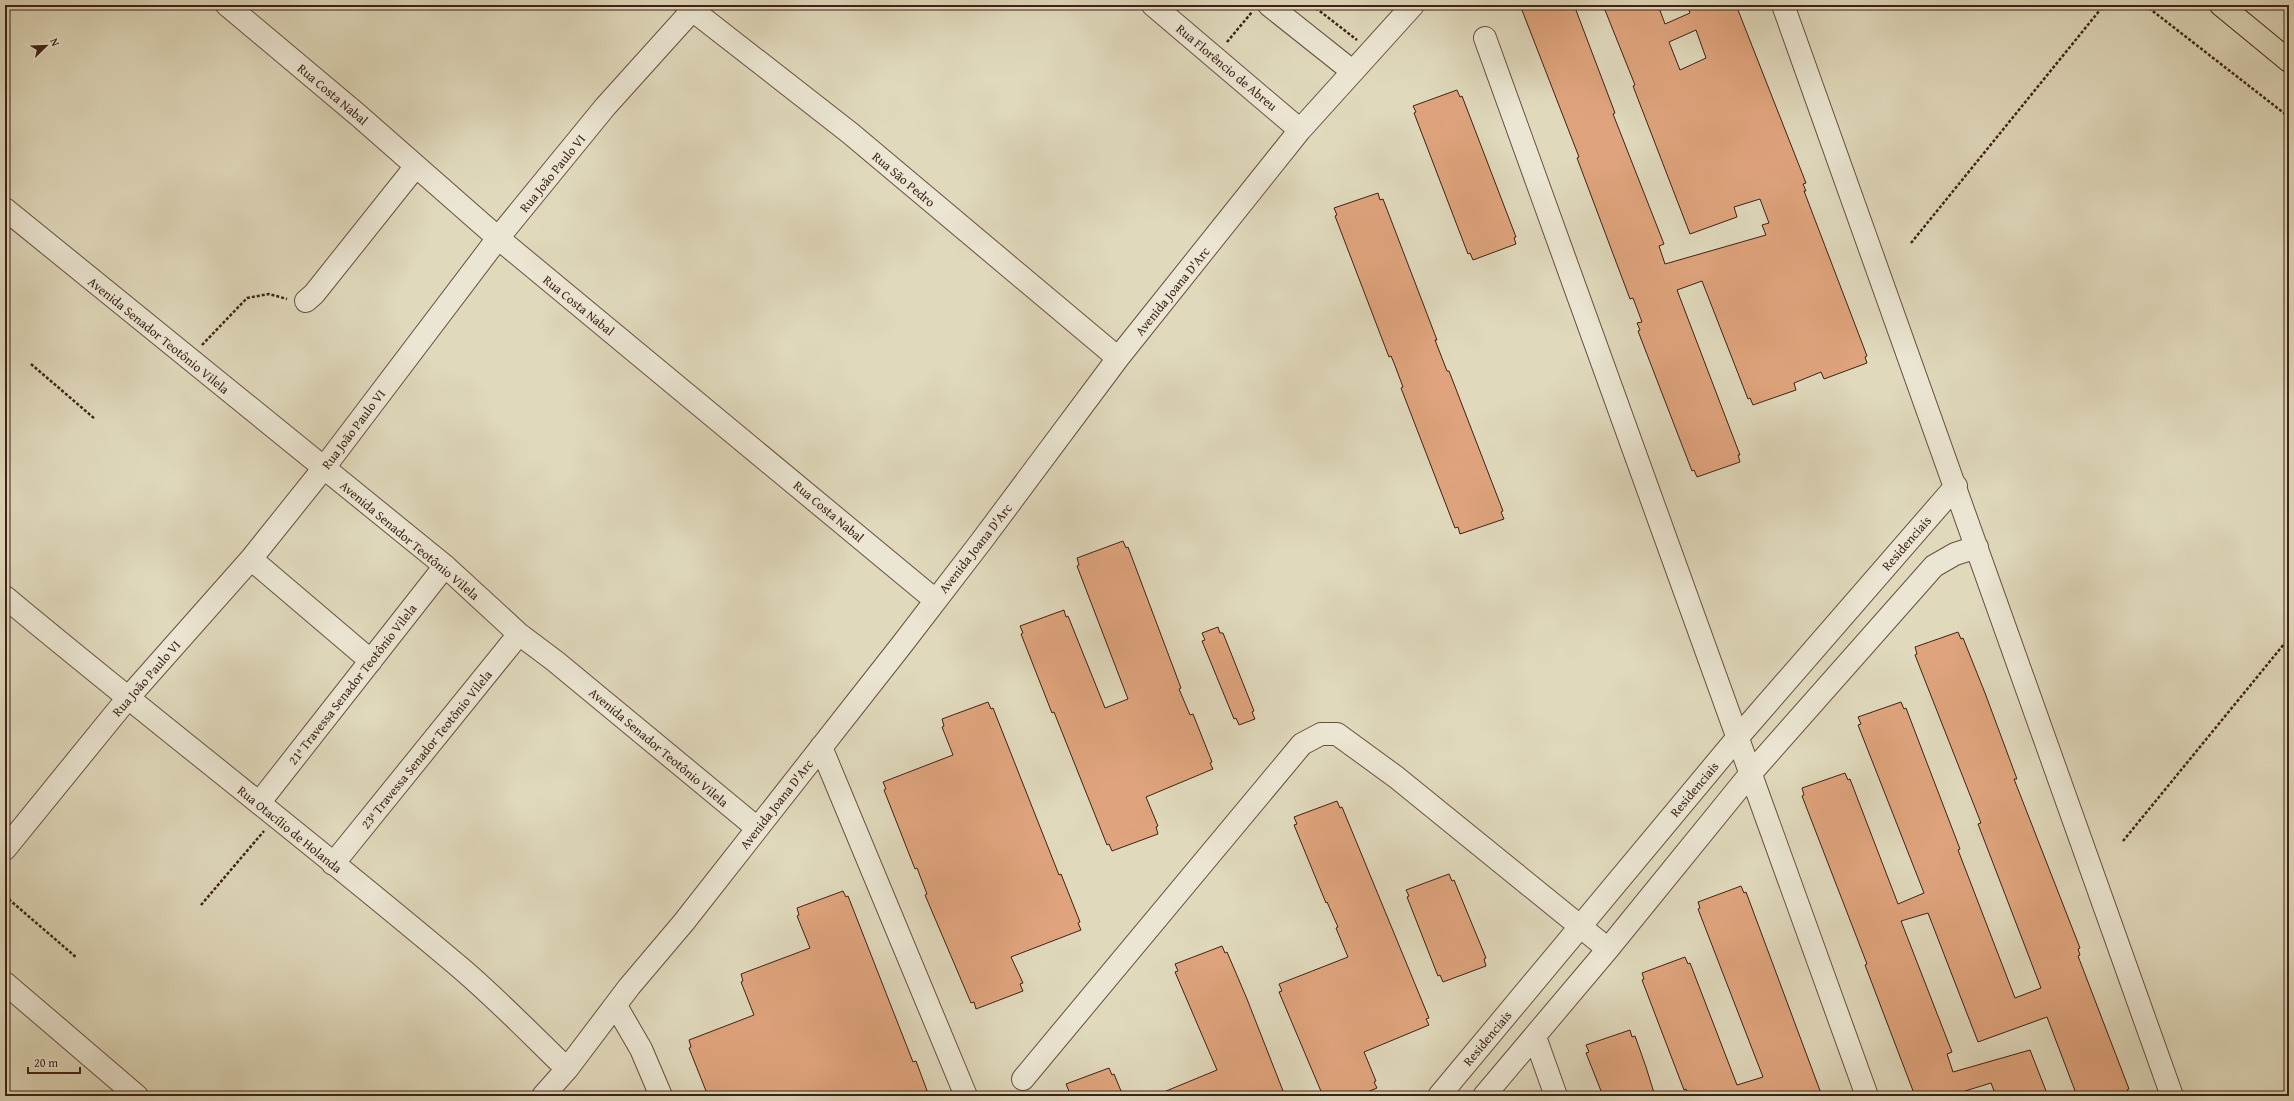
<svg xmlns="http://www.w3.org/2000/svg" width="2294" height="1101" viewBox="0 0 2294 1101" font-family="'Gentium Book Plus',serif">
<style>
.building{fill:#dfa47d;stroke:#3d2215;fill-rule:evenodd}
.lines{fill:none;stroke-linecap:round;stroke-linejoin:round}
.minor-casing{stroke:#66503f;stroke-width:24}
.major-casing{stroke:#3d2215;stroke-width:24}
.path{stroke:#3d2215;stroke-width:2.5;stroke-dasharray:3 2;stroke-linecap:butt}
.minor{stroke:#ebe6d3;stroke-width:22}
.major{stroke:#e0d9bc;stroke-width:22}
.labels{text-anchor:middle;stroke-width:3;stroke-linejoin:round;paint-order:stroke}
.street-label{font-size:13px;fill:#3d2215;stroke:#ebe6d3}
</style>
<rect width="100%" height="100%" fill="#e0d9bc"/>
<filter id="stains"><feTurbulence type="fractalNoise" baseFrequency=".005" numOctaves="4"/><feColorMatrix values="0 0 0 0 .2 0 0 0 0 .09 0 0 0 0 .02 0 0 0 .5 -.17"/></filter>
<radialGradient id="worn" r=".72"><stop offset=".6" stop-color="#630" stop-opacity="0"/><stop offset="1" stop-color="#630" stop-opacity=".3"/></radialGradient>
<path class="building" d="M1520,5H1574L1615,113L1613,114L1664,244L1659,246L1665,264L1766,235L1762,225L1769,223L1760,199L1734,207L1737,217L1690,234L1633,86L1635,85L1605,10L1607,9L1606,5H1658L1665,24L1690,13L1687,5H1736L1806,183L1803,184L1806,191H1804L1867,356L1865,357L1867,363L1824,379L1821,372L1794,383L1796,390L1753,405L1750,398L1748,399L1702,281L1677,290L1740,455H1738L1740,462L1697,477L1694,470L1692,471L1638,331L1640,330L1637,323L1642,322L1633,298L1630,299L1577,158L1579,157ZM1696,30L1706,58L1680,70L1669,42Z
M1457,90L1460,97L1462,96L1516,237L1514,238L1516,244L1473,260L1470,253L1468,254L1414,113L1416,112L1413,106Z
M1378,193L1380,200L1383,199L1437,340H1435L1447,371H1449L1503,511L1501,512L1504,519L1460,534L1458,527L1455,528L1401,388L1403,387L1394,363L1391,356L1389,357L1335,216L1337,215L1334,208Z
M1123,541L1126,548L1128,547L1149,603L1181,688L1179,689L1190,715L1193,714L1212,762L1210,763L1213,769L1146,797L1158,826L1156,827L1158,834L1112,851L1109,844L1107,845L1054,712L1052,713L1021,634L1023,633L1020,626L1064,610L1066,617L1068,616L1105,708L1128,699L1077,566L1079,565L1077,558Z
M1218,627L1220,633H1223L1254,711L1252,712L1255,719L1239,725L1236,718L1234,719L1202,641L1205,640L1202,633Z
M1958,632L1961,639L1963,638L1985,693L2017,779H2014L2080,948L2078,949L2080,955L2078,956L2129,1089L2127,1090L2129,1096H2077L2047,1017L1978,1042L1928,913L1901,921L1952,1052L1947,1054L1953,1072L2030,1050L2048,1096H1996L1991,1083L1965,1091L1967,1096H1915L1865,965L1867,964L1802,796L1804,795L1802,788L1845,773L1848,780L1850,779L1898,904L1924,893L1858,725L1861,724L1858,717L1901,702L1904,709L1906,708L1927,763L1960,849L1958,850L2015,998L2041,988L1978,824L1981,823L1915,655L1917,654L1915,647Z
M988,702L991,709L993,708L1059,875L1061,874L1080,922L1078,923L1081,930L1011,957L1023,983L1020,984L1023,991L976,1009L974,1002L971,1003L925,895L927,894L917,868L915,869L884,790L886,789L883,782L953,755L942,727L944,726L942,719Z
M1337,801L1340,808L1342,807L1429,1018L1426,1019L1429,1025L1364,1052L1376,1081L1374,1082L1377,1088L1358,1096H1323L1279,992L1282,991L1279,984L1348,957L1336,928L1338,927L1327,902L1326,903L1294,825L1297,824L1294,817Z
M1449,874L1452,881L1454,880L1465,907L1486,958L1484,959L1486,966L1443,982L1440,975L1438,976L1407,897L1409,896L1406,890Z
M1741,886L1744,893L1746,892L1822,1096H1689L1686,1089L1684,1090L1642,980L1644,979L1642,973L1685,957L1688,964L1690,963L1737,1085L1763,1077L1698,909L1700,908L1698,902Z
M843,891L846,897L848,896L913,1062L916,1061L929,1096H708L689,1048L691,1047L689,1040L754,1015L741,982L743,981L741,974L810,948L797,916L799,915L797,908Z
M1222,946L1225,953L1227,952L1247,999L1285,1096H1154L1217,1070L1175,972L1178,971L1175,964Z
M1630,1030L1632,1037L1635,1036L1646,1067L1655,1096H1603L1586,1053L1589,1052L1586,1045Z
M1109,1068L1112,1075L1114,1074L1121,1091L1119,1092L1121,1096H1071L1066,1084Z"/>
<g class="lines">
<g class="minor-casing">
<path id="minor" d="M227,5L358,115L498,238L935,600
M686,5L850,133L1118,358
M1153,5L1300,130
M1269,5L1352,71
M1783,5L2172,1096
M1485,38L1867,1096
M5,209L445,566L519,634L555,661L757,828
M306,301L314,294L416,166
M251,559L371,661
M5,597C156,723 313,843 463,970C499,1001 533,1036 567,1069
M821,747L966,1096
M259,803L445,566
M5,849L127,699L251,559L323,469L498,238L605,107L697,5
M333,864L519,634
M5,983L137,1096
M616,1006L641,1049L661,1096
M1535,1037L1556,1096
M1023,1079L1302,744L1321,734H1337L1396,777L1608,949
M543,1096L567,1069L629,987L684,922L900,647L980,543L1118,358L1300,130L1413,5
M1439,1096L1738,737L1956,486
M1484,1096L1608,949L1751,773L1934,566L1955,554L1977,547"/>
</g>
<g class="major-casing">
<path id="major" d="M2221,5L2289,61"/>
</g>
<path class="path" d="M1312,5L1357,40
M2145,5L2289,117
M1227,42L1252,12
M1911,243L2104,5
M202,345L247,298L269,294L287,299
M31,364L95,419
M2123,841L2289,638
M5,896L77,958
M201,905L264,831"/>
<use href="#minor" class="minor"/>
<use href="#major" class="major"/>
</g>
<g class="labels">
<g class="street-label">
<text transform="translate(1227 67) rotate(40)" y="5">Rua Florêncio de Abreu</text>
<text transform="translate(333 94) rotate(40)" y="5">Rua Costa Nabal</text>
<text transform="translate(552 173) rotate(-51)" y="5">Rua João Paulo VI</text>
<text transform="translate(904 179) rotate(40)" y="5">Rua São Pedro</text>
<text transform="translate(1172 291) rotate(-51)" y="5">Avenida Joana D'Arc</text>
<text transform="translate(579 305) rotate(39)" y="5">Rua Costa Nabal</text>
<text transform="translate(159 335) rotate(39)" y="5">Avenida Senador Teotônio Vilela</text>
<text transform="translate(353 429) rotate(-53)" y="5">Rua João Paulo VI</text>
<text transform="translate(829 511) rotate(40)" y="5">Rua Costa Nabal</text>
<text transform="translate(410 540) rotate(40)" y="5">Avenida Senador Teotônio Vilela</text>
<text transform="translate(1906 543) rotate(-49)" y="5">Residenciais</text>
<text transform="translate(975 548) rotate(-52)" y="5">Avenida Joana D'Arc</text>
<text transform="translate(146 678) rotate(-49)" y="5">Rua João Paulo VI</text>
<text transform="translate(352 684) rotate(-52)" y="5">21ª Travessa Senador Teotônio Vilela</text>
<text transform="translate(659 747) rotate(40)" y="5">Avenida Senador Teotônio Vilela</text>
<text transform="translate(426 749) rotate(-51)" y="5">23ª Travessa Senador Teotônio Vilela</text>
<text transform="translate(1694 789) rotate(-50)" y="5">Residenciais</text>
<text transform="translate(776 804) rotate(-52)" y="5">Avenida Joana D'Arc</text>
<text transform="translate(290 829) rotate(39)" y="5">Rua Otacílio de Holanda</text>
<text transform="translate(1487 1038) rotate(-50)" y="5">Residenciais</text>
</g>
</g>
<rect width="2294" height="1101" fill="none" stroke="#e0d9bc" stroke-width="20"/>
<rect x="6" y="6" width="2282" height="1089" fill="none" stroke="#3d2215" stroke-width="2"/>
<rect x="10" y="10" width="2274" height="1081" fill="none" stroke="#3d2215"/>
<g transform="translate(46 46) rotate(67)" stroke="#ebe6d3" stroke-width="3" paint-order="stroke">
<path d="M0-3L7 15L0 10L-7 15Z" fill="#3d2215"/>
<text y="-6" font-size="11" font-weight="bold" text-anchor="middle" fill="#3d2215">N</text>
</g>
<path d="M28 1067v6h52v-6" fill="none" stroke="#3d2215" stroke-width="2"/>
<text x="34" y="1067" font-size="12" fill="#3d2215" stroke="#ebe6d3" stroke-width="3" paint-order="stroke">20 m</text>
<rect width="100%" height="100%" filter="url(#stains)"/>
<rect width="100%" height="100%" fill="url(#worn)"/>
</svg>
